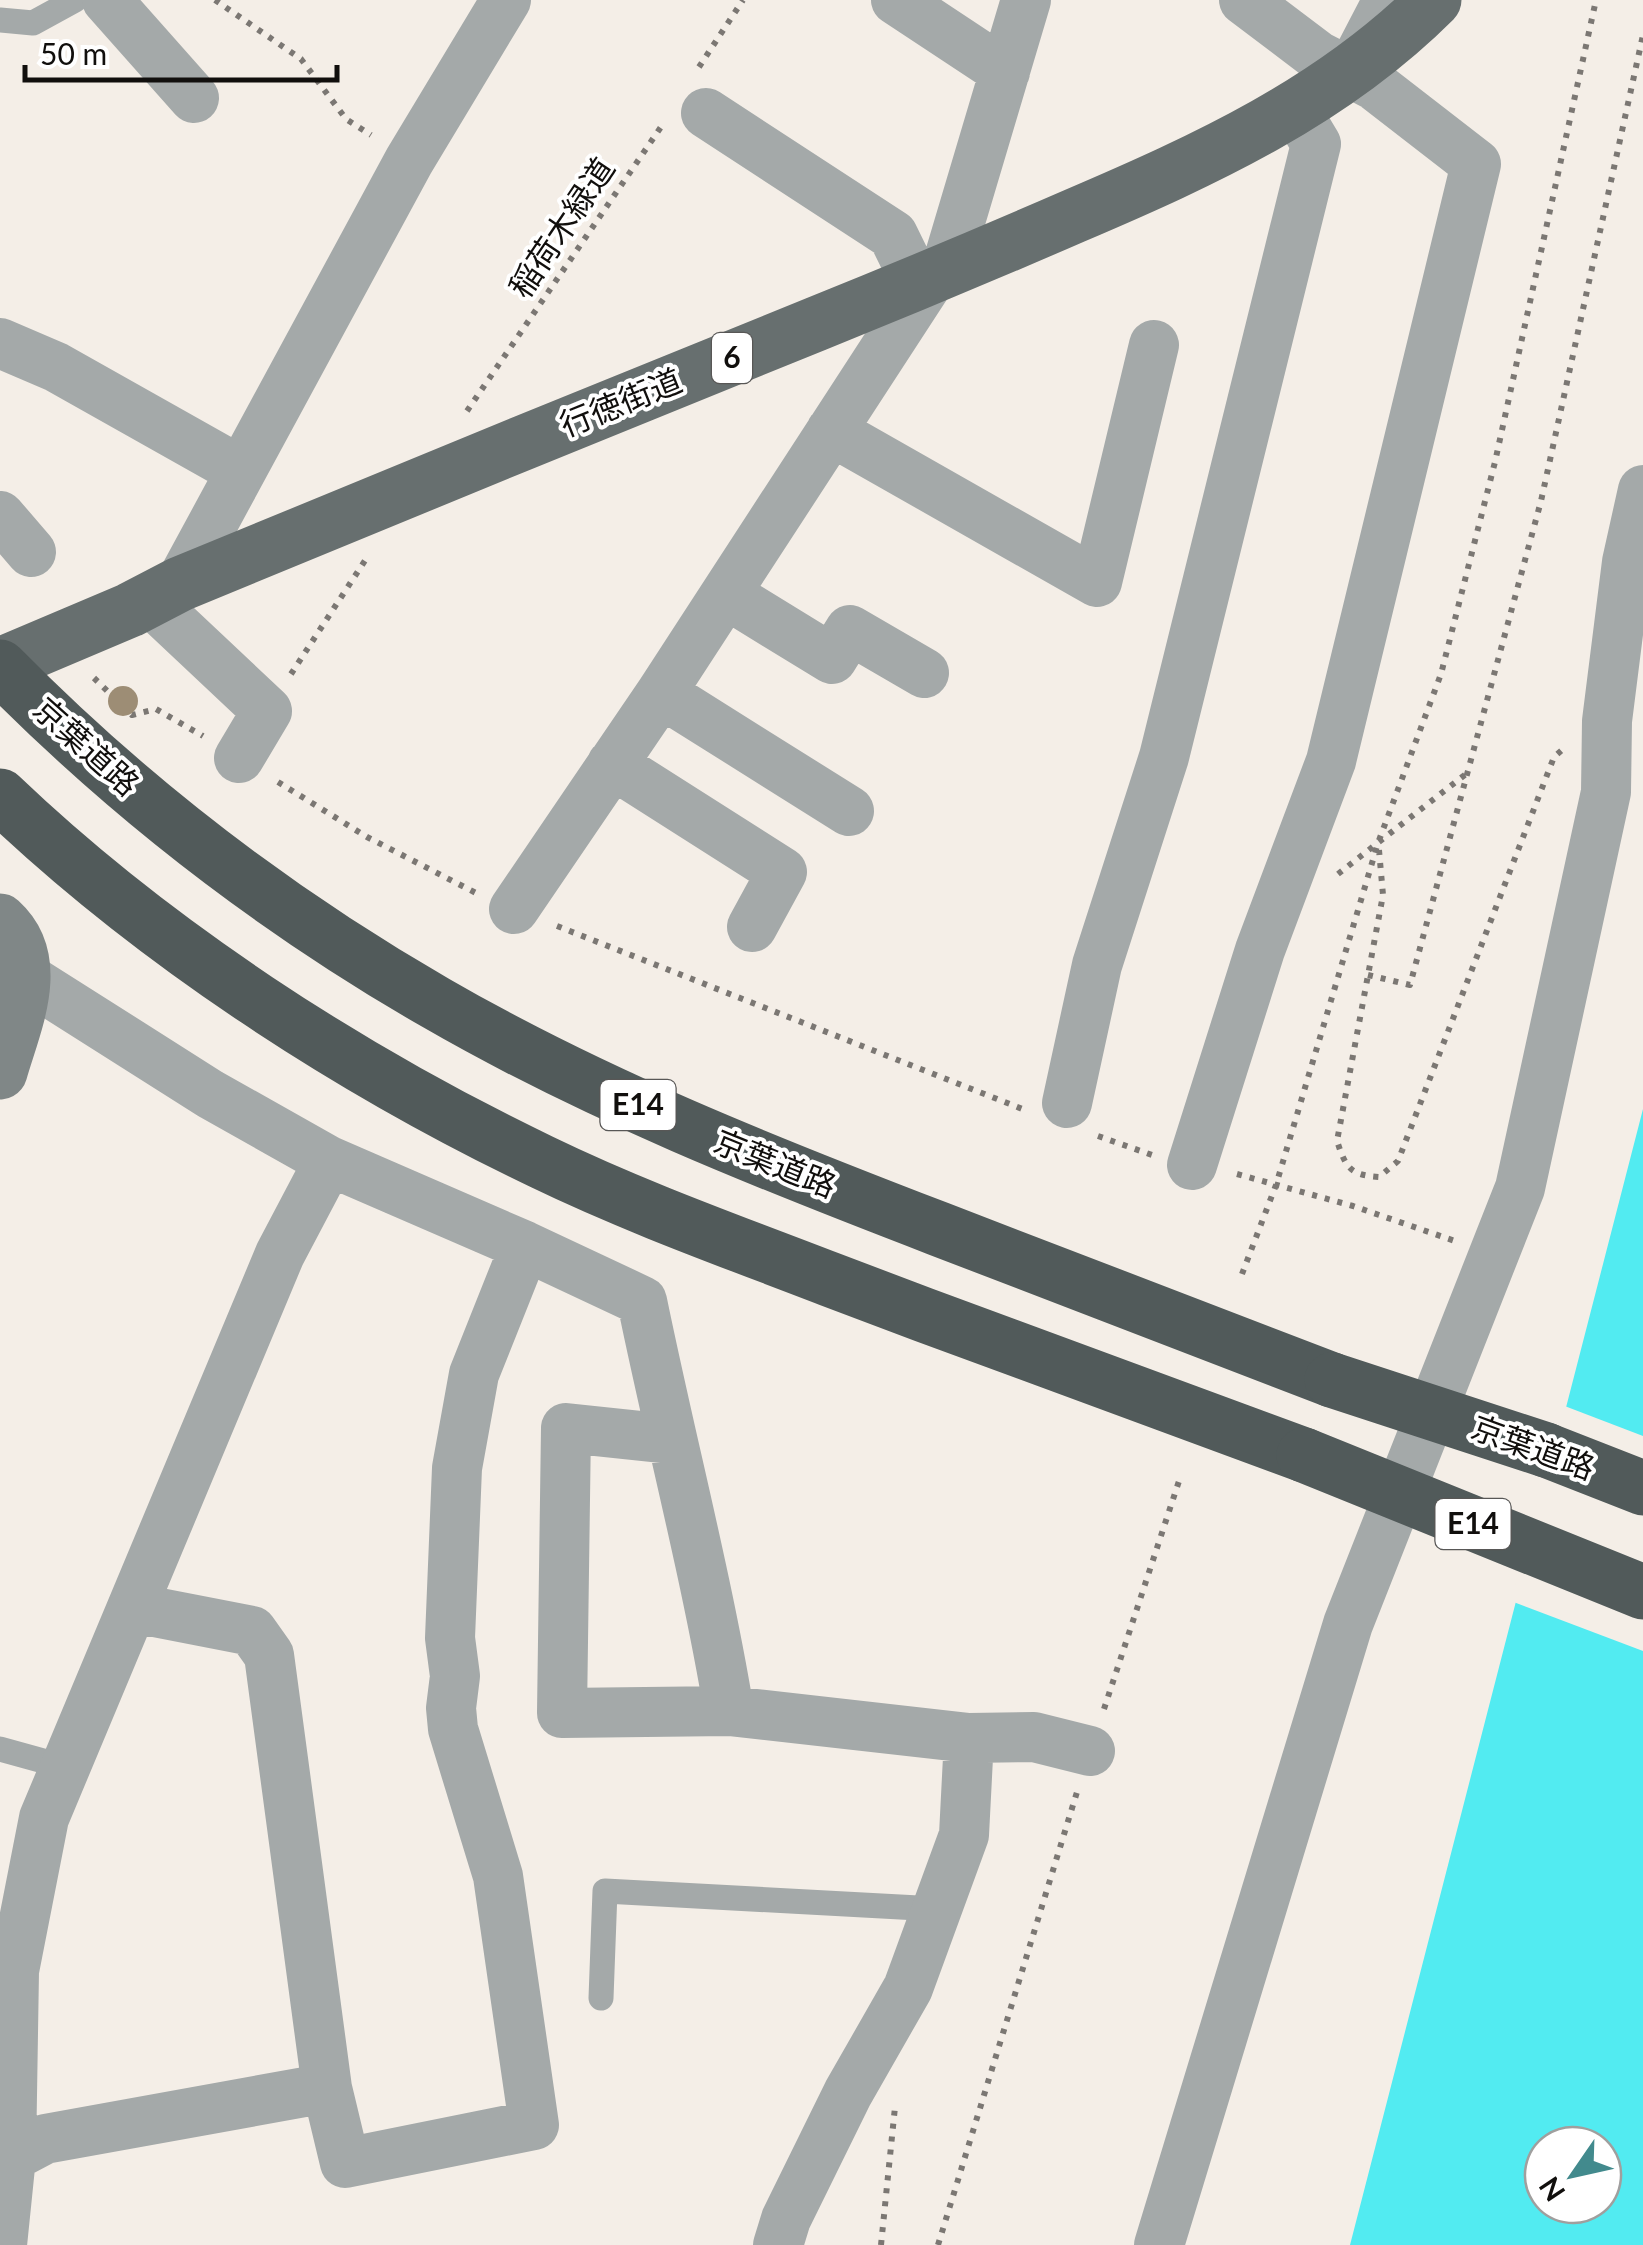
<svg xmlns="http://www.w3.org/2000/svg" width="1643" height="2245" viewBox="0 0 1643 2245" font-family="Lato,'Noto Sans JP',sans-serif">
<style>
.water{fill:#52ebf1;fill-rule:evenodd}
.pier{fill:#f4eee7}
.lines{fill:none;stroke-linecap:round;stroke-linejoin:round}
.path{stroke:#7b7773;stroke-width:6;stroke-dasharray:5 8;stroke-linecap:butt}
.lane{stroke:#a4a9a9;stroke-width:25}
.street{stroke:#a4a9a9;stroke-width:50}
.secondary{stroke:#808787;stroke-width:55}
.primary{stroke:#676f6f;stroke-width:55}
.highway{stroke:#515a5a;stroke-width:55}
.highway-bridge{stroke:#515a5a;stroke-width:55}
.tree{fill:#9d8d75}
.labels{text-anchor:middle;stroke-width:8;stroke-linejoin:round;paint-order:stroke}
.shield{fill:#fff;stroke:#585756;stroke-width:2.5}
.shield-label{font-size:30px;font-weight:bold;fill:#110f0d}
.street-label{font-size:32px;fill:#110f0d;stroke:#fff}
</style>
<rect width="100%" height="100%" fill="#f4eee7"/>
<path class="water" d="M1643,1109V2245H1350ZM1543,2145H1603V2205H1543Z"/>
<path class="pier" d="M1562,1405L1643,1436V1651L1511,1601Z"/>
<g class="lines">
<path class="path" d="M215,0L301,59L346,119L371,135
M699,67L743,0
M467,411L663,124
M291,674L366,559
M94,678L132,715L156,709L203,736
M278,782L367,837L476,893
M1379,850L1383,895L1337,1141C1346,1168 1350,1175 1379,1177L1398,1161L1554,757L1562,750
M1338,874L1466,774
M557,926L1025,1110
M1368,975L1410,985L1541,501L1643,35
M1098,1136L1152,1155
M1237,1174L1353,1206L1455,1241
M1242,1274L1276,1185L1378,843L1441,674L1495,462L1596,0
M1104,1709L1179,1481
M881,2245L895,2107
M938,2245L1077,1792"/>
<path class="lane" d="M0,20L33,23L75,0
M0,1749L65,1767
M601,1998L605,1891L937,1909"/>
<path class="street" d="M107,0L194,98
M896,0L1005,72
M1350,73L1388,0
M706,113L893,235L917,284
M945,272L1026,0
M0,343L56,367L239,470
M831,431L1097,582L1154,345
M0,516L31,552
M180,584L409,161L506,0
M726,594L832,659L850,630L924,673
M149,600L267,711L239,758
M661,693L849,811
M612,764L782,872L752,927
M514,909L661,693L931,278
M24,976L210,1094L329,1161L525,1246L642,1301C670,1438 706,1573 729,1711L969,1738L964,1835L908,1988L848,2093L786,2219L778,2245
M1067,1103L1097,965L1164,757L1316,144L1295,109
M1192,1165L1260,950L1331,761L1476,164L1374,85L1318,56L1244,0
M670,1439L566,1428L562,1713L729,1711
M969,1738L1034,1737L1090,1751
M327,2088L345,2163L534,2125L498,1876L453,1729L451,1708L455,1676L450,1638L457,1468L474,1374L525,1246
M11,2157L14,1971L44,1818L280,1254L329,1161
M2,2245L11,2157L45,2139L327,2088L269,1655L252,1631L134,1608
M1159,2245L1348,1624L1520,1188L1606,792L1607,721L1627,562L1643,490"/>
<path class="secondary" d="M0,921C44,961 14,1023 0,1072"/>
<path class="primary" d="M0,665L130,610L180,584C391,496 604,410 816,324C903,289 989,253 1074,216C1205,160 1332,102 1434,0"/>
<path class="highway" d="M0,667C129,798 276,911 436,1003C595,1095 767,1163 939,1229C1070,1279 1201,1329 1332,1380
M0,796C155,944 350,1070 542,1162C635,1207 733,1242 829,1279C987,1339 1146,1397 1304,1455
M1546,1450L1643,1488"/>
<path class="highway-bridge" d="M1332,1380L1546,1450
M1304,1455L1643,1592"/>
</g>
<circle class="tree" cx="123" cy="701" r="15"/>
<g class="labels">
<g class="shield">
<rect x="712" y="333" width="40" height="50" rx="8"/>
<rect x="600.5" y="1080" width="75" height="50" rx="8"/>
<rect x="1435.5" y="1499" width="75" height="50" rx="8"/>
</g>
<g class="shield-label">
<text x="732" y="368">6</text>
<text x="638" y="1115">E14</text>
<text x="1473" y="1534">E14</text>
</g>
<g class="street-label">
<text transform="translate(562 228) rotate(-56)" y="11">稲荷木緑道</text>
<text transform="translate(621 403) rotate(-22)" y="11">行徳街道</text>
<text transform="translate(86 747) rotate(42)" y="11">京葉道路</text>
<text transform="translate(775 1164) rotate(22)" y="11">京葉道路</text>
<text transform="translate(1533 1448) rotate(20)" y="11">京葉道路</text>
</g>
</g>
<g transform="translate(1573 2175) rotate(236)"><circle r="48" fill="#ffffff" stroke="#a09f9e" stroke-width="2.5"/>
<path d="M0-8L18 38L0 25L-18 38Z" fill="#428a8d"/>
<text y="-15" font-size="28" font-weight="bold" text-anchor="middle" fill="#110f0d">N</text>
</g>
<path d="M25 65v15h312v-15" fill="none" stroke="#110f0d" stroke-width="5"/>
<text x="40" y="65" font-size="30" fill="#110f0d" stroke="#ffffff" stroke-width="8" paint-order="stroke">50 m</text>
</svg>
